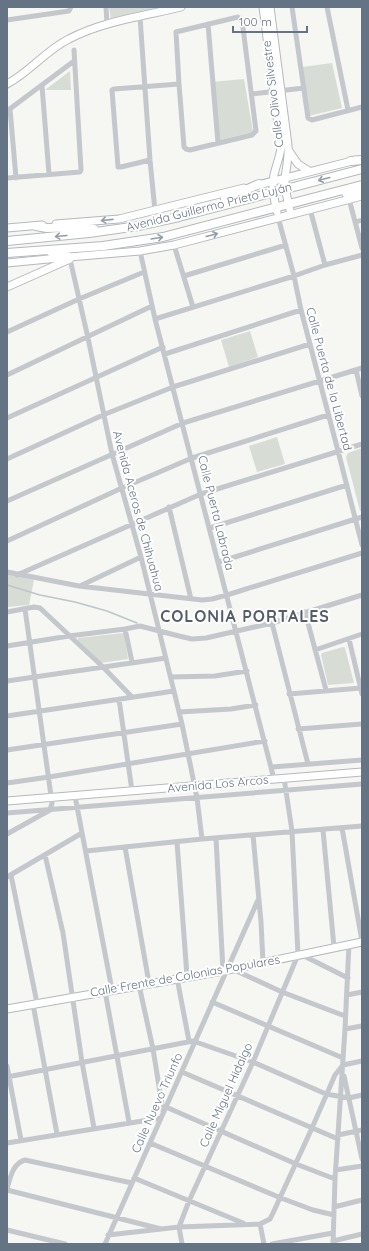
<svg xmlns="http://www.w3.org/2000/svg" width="369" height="1251" viewBox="0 0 369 1251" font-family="Quicksand,sans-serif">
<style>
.green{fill:#d7ddd4}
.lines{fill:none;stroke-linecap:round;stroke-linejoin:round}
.stream{stroke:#bcc6cb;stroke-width:1.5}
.secondary-casing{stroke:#b4b9be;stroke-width:9}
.primary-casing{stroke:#b5b9bd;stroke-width:10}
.street{stroke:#c4c7cb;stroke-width:5}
.secondary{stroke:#fff;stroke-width:7}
.primary{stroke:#fff;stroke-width:8}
.oneway{stroke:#939ea9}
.labels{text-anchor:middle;stroke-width:4;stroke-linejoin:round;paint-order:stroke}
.street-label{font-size:12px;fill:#657484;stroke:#fff}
.district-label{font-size:16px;font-weight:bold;letter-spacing:1px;fill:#535e69;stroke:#fff}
</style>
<rect width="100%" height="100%" fill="#f6f6f3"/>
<path class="green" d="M109,7H164L114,20L111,19Z
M332,63L342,108L309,116L302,67Z
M70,71L71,90H45Z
M244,79L253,132L217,141L212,82Z
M250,331L258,357L229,367L221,340Z
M277,437L285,464L257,472L249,446Z
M362,448V512L360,511L346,457L348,453Z
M7,573L34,580L29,605L7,607Z
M124,633L128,659L101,663L78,640V638Z
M343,647L345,648L354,683L328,685L321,655L322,653Z"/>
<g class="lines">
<path class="stream" d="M7,585L40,595L75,602L107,611L137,623"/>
<g class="secondary-casing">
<path id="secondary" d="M263,7L281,147C280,159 274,169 273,181C272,191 275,203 277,212
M270,7L288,145C289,158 286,167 285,180C285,191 288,203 291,214
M7,84C30,72 46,50 69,39C103,21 144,16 181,7
M289,151L298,164L309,171
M254,186L356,160
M56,224L119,219L244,188
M7,228L42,225
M7,263L69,257L140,251L174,245L362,196
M7,287L70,259L69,258
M7,801L362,772
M7,1009L223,971L362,942"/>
</g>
<g class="primary-casing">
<path id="primary" d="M351,161L362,160
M346,193L362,191
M225,199L259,184
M36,226L47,228L77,227L94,229
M7,241L89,233L138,226L179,217L362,169
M7,253L103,246L163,237L362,185
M52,253L64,255L69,257"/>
</g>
<path class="street" d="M106,7L107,24
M292,7L308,118L312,120L362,107
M327,7L348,110
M140,17L150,160L155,211
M238,17L242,20L256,131L252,135L190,150L186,149L184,147L179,84L176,32Z
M7,20L69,11L71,7
M208,24L218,143
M42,86L49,174
M252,94L304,88
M10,109L16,178
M7,111L74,61
M150,160L121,167H118L112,90L114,89L179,84
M7,178L80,172L81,170L74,50
M349,199L362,248
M310,209L325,265
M278,217L294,276L301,310L338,451L362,545
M356,222L362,220
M174,245L193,307
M140,251L155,319L274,779
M70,259L88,338L112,454L141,557L182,724L197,798L202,839
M184,276L286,245
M155,319L294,276L325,265L362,255
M7,332L79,299L144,272
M165,354L301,310
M356,370L362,396
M7,375L152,306
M7,418L163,347
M7,459L103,415L173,387L310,344
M7,501L183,423L362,368
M169,507L191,599
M210,528L347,485
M7,541L122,488L192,458L328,415
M219,562L362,517
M7,572L79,586L202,600L212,599L227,595L362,553
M17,575L201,494L362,444
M80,586L141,557
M7,612L34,607L40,608L102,666L132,697
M305,612L326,690
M272,623L308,764
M125,629L132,662
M349,639L362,694
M7,646L69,636L125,629L140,626L179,636L192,639L206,638L272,623L362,595
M315,650L362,634
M171,677L215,676L247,671
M7,681L166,658
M289,694L361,688
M119,699L132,791
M179,712L231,709L256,705
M7,716L174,691
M298,729L362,724
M7,750L182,724
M272,767L362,760
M7,783L49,777L265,741
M75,796L112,990
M7,813L362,784
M342,828L362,941
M323,830L334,947
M7,834L50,810L52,803L25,609
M253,835L261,922L263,962
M216,838L223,971
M177,842L187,976
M125,847L149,983
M86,851L202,839L362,826
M45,855L63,933L82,1062L94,1128
M11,875L37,1003
M7,877L82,833
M300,954L348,978
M232,969L282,992L345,1016
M177,978L189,1041
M139,985L153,1049L163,1111
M105,991L129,1122
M347,995L362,992
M212,1002L343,1058
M33,1004L57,1134
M345,1029L362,1026
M343,1065L362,1061
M7,1066L21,1140
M182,1072L338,1139
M344,1076L362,1159
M7,1077L193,1041L253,1062L326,1094L349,1098L362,1095
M166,1107L296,1164L335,1179
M338,1135L362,1130
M7,1143L161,1118
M150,1143L281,1198L313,1210L334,1215
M336,1170L362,1166
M134,1178L243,1223
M7,1189C10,1178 13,1163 25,1160L132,1183
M7,1190L161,1229
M334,1207L362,1200
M7,1230L65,1244
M108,1235L179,1227L260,1224
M333,1241L362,1234
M105,1244L258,900
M182,1244L179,1227L189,1201L253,1062L298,955L292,831L284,778
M264,1244L260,1224L270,1219L273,1213L312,1128L335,1075L343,1065
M272,1244L333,1233
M333,1244L335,1179L345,1029L349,944"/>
<use href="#secondary" class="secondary"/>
<use href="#primary" class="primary"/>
</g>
<defs><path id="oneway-shaft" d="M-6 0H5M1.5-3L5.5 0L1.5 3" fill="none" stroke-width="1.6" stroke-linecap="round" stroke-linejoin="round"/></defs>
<g class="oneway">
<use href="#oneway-shaft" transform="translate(324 179) rotate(165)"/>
<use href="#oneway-shaft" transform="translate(107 220) rotate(174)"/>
<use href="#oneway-shaft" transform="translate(212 235) rotate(-15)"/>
<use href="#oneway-shaft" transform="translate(61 236) rotate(175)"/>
<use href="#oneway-shaft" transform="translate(157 238) rotate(-9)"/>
</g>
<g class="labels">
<g class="street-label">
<text transform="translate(273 94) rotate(-97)" y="4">Calle Olivo Silvestre</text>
<text transform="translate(209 207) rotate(-14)" y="4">Avenida Guillermo Prieto Luján</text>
<text transform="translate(329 379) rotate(75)" y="4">Calle Puerta de la Libertad</text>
<text transform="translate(138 511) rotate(75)" y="4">Avenida Aceros de Chihuahua</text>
<text transform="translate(216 513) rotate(76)" y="4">Calle Puerta Labrada</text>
<text transform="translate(218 784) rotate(-5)" y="4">Avenida Los Arcos</text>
<text transform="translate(185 976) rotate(-10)" y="4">Calle Frente de Colonias Populares</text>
<text transform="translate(226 1095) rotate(-66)" y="4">Calle Miguel Hidalgo</text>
<text transform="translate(157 1103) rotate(-66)" y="4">Calle Nuevo Triunfo</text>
</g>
<g class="district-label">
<text x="245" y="622">COLONIA PORTALES</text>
</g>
</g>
<rect width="369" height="1251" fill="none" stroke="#657484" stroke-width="16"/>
<path d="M233 26v6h74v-6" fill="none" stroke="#657484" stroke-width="2"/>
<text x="239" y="26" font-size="12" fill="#657484" stroke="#ffffff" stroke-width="3" paint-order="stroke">100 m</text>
</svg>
